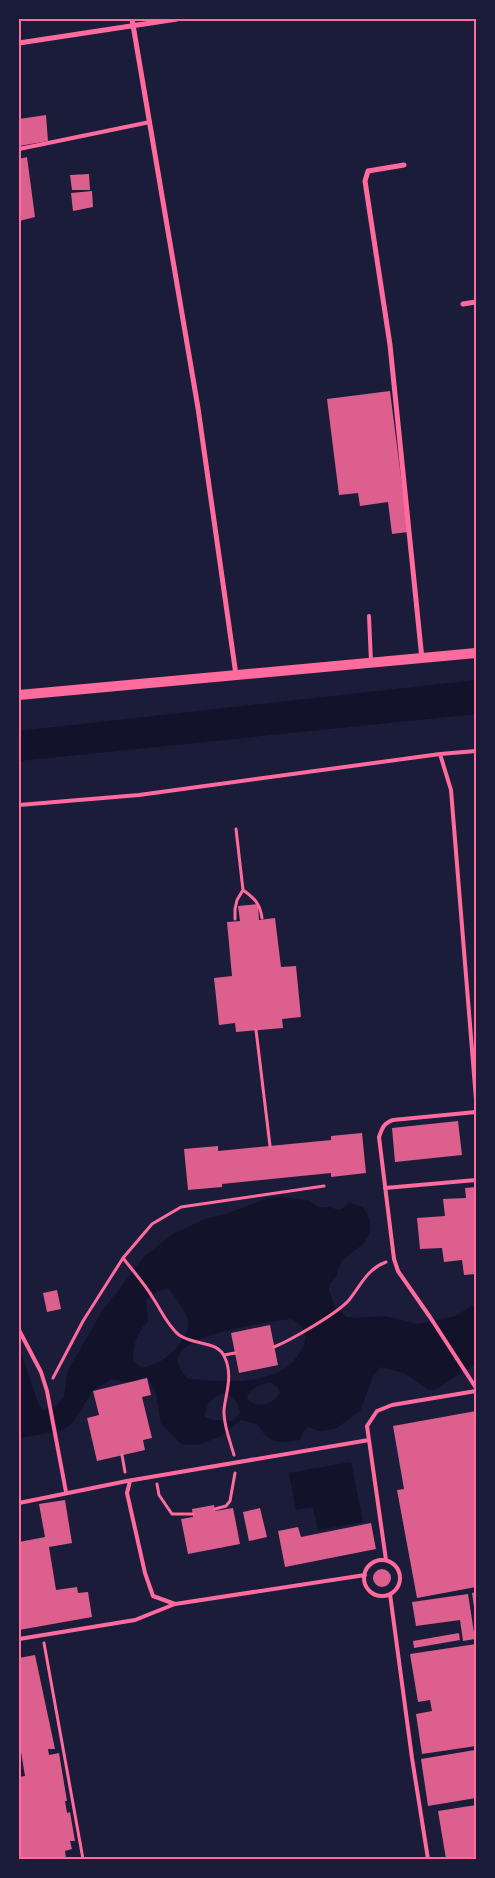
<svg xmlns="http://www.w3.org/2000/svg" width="495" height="1878" viewBox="0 0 495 1878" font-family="Jost,sans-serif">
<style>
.water{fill:#12122b;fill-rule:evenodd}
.building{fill:#dd5f8e}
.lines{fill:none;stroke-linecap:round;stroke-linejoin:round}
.path{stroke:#ff6b9d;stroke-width:3}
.service{stroke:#ff6b9d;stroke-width:4}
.minor{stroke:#ff6b9d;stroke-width:5}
.secondary{stroke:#ff6b9d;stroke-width:10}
.neatline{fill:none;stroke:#ff6b9d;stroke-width:2}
</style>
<rect width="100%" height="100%" fill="#1b1b3a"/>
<path class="water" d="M476,680V714L19,761V731Z
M281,1197L307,1200L319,1207H328L340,1210L350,1202L364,1208L370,1220V1232L363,1244L341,1261L336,1277L329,1285V1291L336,1309L347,1317L358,1318L385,1316L418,1324L456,1316L471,1306L476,1305V1364L434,1390L428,1389L404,1373L381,1367L373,1376L360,1411L335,1429L320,1431L308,1427L303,1432L300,1440L284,1442L274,1441L265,1435L257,1424L241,1420L221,1436L198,1445L181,1444L161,1424L156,1393L147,1376L131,1383L111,1379L93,1391L72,1423L61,1431L19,1438V1347L38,1403L43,1410L57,1405L64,1396L68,1370L103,1310L145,1256L173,1234L205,1219L229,1213L268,1198ZM169,1289C176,1299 184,1308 188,1320C191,1334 175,1352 164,1359C157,1364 150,1366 142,1368L133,1362C133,1344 136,1334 148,1321L146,1301C152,1292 159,1290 169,1289ZM292,1319C303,1326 309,1334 303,1347C283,1389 225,1382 188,1379C182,1372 175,1364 179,1355C187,1334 270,1321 292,1319ZM270,1382L277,1387L280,1393C272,1405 258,1409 247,1399C249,1388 260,1385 270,1382ZM228,1393L237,1403L240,1413L232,1421L213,1420L205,1417C205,1404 214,1394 228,1393Z
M351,1462L363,1522L318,1530L313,1507L296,1510L289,1473Z"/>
<path class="building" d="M46,115L48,141L19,146V119Z
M27,157L35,217L19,221V159Z
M89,174L90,190H72L70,175Z
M92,191L93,207L73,211L71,193Z
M390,391L408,532L392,534L388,502L360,506L358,493L339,495L327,399Z
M258,904L259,920L275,918L281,967L296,966L301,1017L282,1019L283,1028L236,1032L235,1023L219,1025L214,978L232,976L227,922L240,921L238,906Z
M458,1121L462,1155L395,1162L392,1128Z
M362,1133L366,1173L331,1177V1173L222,1184V1187L188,1190L184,1149L218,1146V1151L331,1140V1136Z
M476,1187V1274L464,1275L462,1260L444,1262L442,1248L420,1249L417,1218L445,1216L443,1199L466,1198L465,1188Z
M57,1290L61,1309L47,1312L43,1293Z
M270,1325L278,1365L239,1373L231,1333Z
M147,1378L151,1395L142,1397L152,1438L143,1440L145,1450L97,1461L87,1418L99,1415L93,1391Z
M476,1411V1587L417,1598L397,1490L404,1489L393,1426Z
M65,1500L72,1543L49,1547L56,1590L77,1587L78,1593L88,1592L92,1617L19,1630V1542L45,1537L39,1504Z
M214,1505L215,1511L233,1508L240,1544L188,1554L181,1519L193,1517L192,1509Z
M260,1508L267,1537L249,1541L243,1512Z
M371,1523L376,1549L285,1567L278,1531L298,1527L301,1537Z
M373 1578a9 9 0 1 1 18 0a9 9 0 1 1-18 0Z
M476,1592V1613L475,1614L472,1593Z
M468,1594L475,1639L463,1641L460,1620L416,1626L412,1602Z
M459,1633L460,1640L414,1648L413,1641Z
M476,1644V1746L422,1754L416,1714L432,1711L430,1700L418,1702L410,1654Z
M35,1655L55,1749H48L49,1755L59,1753L67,1801H65L67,1813L70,1812L75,1841H70L72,1849L65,1851L66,1859H19V1777L25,1776L19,1740V1658Z
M475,1750L476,1798L428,1806L421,1759Z
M476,1805V1859H446L438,1811Z"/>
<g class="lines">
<path class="path" d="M243,890C254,898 260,903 262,918
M235,919V909L237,900L243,890L236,829
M256,1030L270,1146
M123,1258C133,1271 145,1284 153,1298C161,1310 167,1325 179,1335C195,1346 218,1340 225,1358C233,1376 226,1392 224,1410C223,1424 230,1441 234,1455
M274,1347C291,1340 338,1313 349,1300C361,1285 367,1269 386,1262
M224,1355L235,1353
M53,1378L83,1321L123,1258L152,1224L181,1207L324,1186
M122,1455L125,1472
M157,1484L159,1495L172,1514H193
M215,1509L226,1506L230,1501L235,1473
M44,1643L83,1859"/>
<path class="service" d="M19,149L150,122
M369,616L371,662
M440,754L451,790L476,1099
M19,805L139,795L440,754L476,751
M476,1112L393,1120C384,1123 382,1128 379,1137L394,1259L398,1271L430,1317L476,1388
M385,1188L476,1180
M19,1330L41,1372L47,1391L66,1492
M130,1481L127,1493L145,1573L153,1596L175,1604L365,1575
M19,1503L127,1481L369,1440
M386,1560L367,1426L377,1411L392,1405L476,1391
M364 1578a18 18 0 1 1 36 0a18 18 0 1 1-36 0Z
M390,1594L412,1758L428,1859
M19,1639L135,1620L175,1604"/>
<path class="minor" d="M132,19L198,408L236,675
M19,43L177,19
M404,165L368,171L365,181L390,345L422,659
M463,304L476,302"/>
<path class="secondary" d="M19,695L476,653"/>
</g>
<rect width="495" height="1878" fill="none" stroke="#1b1b3a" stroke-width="40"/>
<rect x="20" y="20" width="455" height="1838" class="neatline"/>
</svg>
